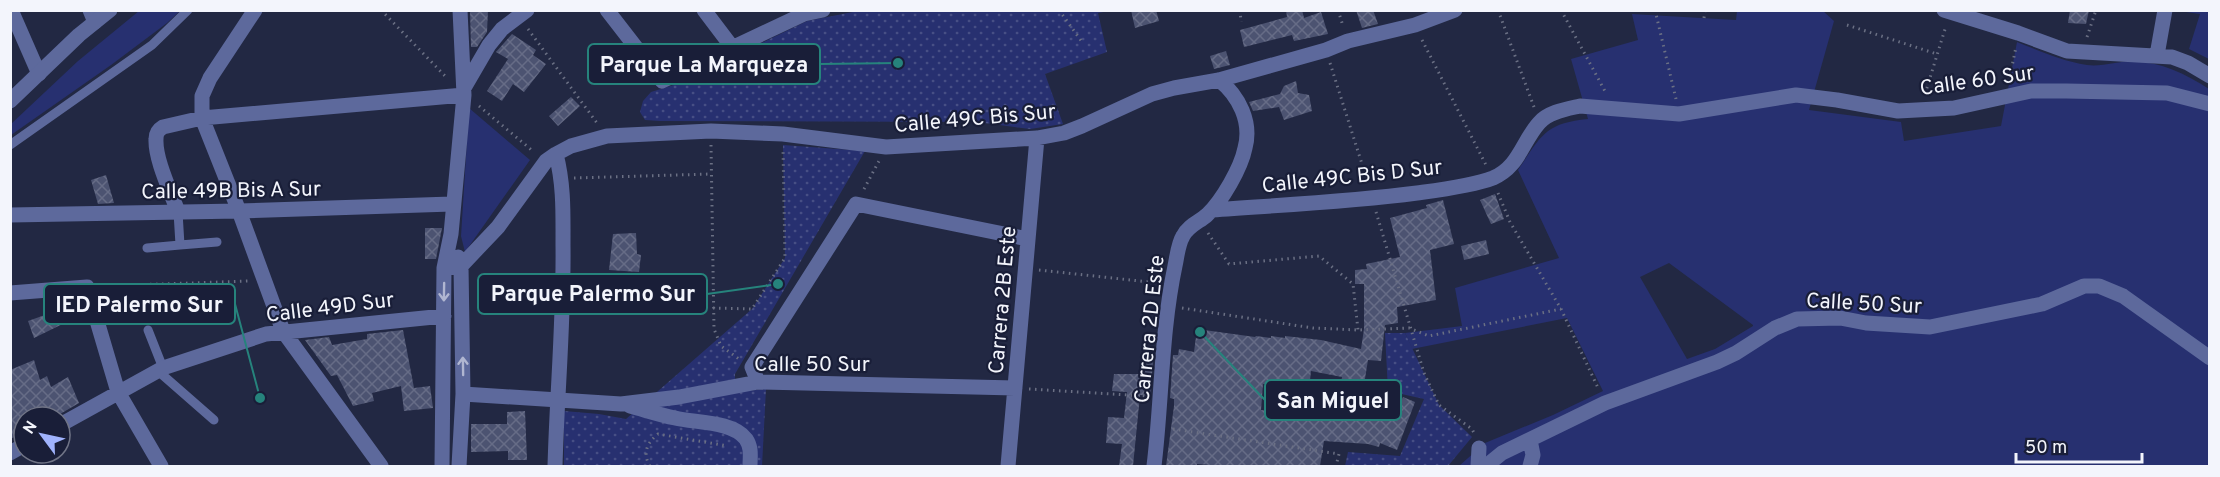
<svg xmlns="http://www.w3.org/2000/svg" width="2220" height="477" viewBox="0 0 2220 477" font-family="Overpass,sans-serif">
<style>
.grass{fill:#273070;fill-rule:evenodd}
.park{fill:url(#park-dots)}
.building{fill:url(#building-cross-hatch);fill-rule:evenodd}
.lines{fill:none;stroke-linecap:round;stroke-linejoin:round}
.path{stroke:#6b7084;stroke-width:3;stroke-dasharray:1.5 4.5;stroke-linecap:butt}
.service{stroke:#5d699c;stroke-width:9}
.pedestrian{stroke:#5d699c;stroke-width:15}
.minor{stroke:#5d699c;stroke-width:15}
.tertiary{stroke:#5d699c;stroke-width:15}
.oneway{stroke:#b0b6d1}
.labels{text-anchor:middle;stroke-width:4.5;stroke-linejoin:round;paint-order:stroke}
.street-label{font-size:21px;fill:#f3f5fc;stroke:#191e38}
.leader{fill:none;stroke:#26837c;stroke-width:2}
.callout-dot{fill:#26837c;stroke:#191e38;stroke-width:2}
.callout{fill:#191e38;stroke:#26837c;stroke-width:2}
.callout-label{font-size:22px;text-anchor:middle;font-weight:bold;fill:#f3f5fc}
</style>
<defs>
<pattern id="park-dots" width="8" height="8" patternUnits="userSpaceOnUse" patternTransform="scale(1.5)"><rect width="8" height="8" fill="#273070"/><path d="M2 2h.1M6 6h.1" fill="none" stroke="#474f85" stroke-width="1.8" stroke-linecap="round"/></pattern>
<pattern id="building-cross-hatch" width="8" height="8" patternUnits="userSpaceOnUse" patternTransform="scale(1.5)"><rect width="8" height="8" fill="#4c5371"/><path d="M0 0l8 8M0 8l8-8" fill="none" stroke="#666c86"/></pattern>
</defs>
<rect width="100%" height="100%" fill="#222843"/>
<path class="grass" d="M139,11H180L167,23L111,65L11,135V124L78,61Z
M1737,11H1823L1834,21L1809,110L1901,122L1904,141L2001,126L2017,42C2040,51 2062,61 2087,65C2102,67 2118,61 2133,61C2161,62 2186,74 2209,89V466H1459L1485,443L1553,415L1603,391L1567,318L1412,349L1405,333L1462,326L1455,288L1559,258L1518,170C1541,136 1545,123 1588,119L1571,59L1638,40L1632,14L1736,20ZM1669,263L1753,325V326L1715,349L1687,359L1640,277Z
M2179,11H2209V59L2189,49L2200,14Z
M469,108L530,160L465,252L461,236Z"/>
<path class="park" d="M863,10L1109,11L1098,13L1107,52L1045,74L1063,124L1030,129L977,122L660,121L645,120L640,112L643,101L651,92L677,84L807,21Z
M783,145L865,151L735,374V392L766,389L762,466H564V411L599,414L626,419L752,309L785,258Z
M1385,333H1405L1439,405L1472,437L1448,466H1345L1348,452L1400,456L1424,399L1388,391Z"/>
<path class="building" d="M470,10H488L487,32L477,47H471Z
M1131,10H1156L1159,21L1135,28Z
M1286,10H1302L1304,18L1321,12L1328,34L1294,41L1292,35L1244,47L1240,30L1287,17Z
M1356,10H1373L1378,24L1362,28Z
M2070,10H2089L2086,24L2068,23Z
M512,34L536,50L533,55L546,64L524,92L513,84L502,101L487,91L508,59L496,52Z
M1226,51L1230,65L1214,69L1210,56Z
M1296,81L1298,93L1309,95L1312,111L1284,120L1279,107L1253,111L1249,102L1280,94L1284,86Z
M571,97L580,106L558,126L549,116Z
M106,175L114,203L98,204L91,180Z
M1495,194L1504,219L1491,224L1480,200Z
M1443,200L1454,244L1430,250L1436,300L1397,307L1398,323L1385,325L1381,361L1368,360L1363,391L1400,404L1403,397L1415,402L1397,450L1380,443L1379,447L1368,444L1324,441L1320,466H1221L1197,464V466H1166L1174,406V399L1170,398L1173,355H1178L1179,349L1194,352L1197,329L1255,337L1256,336L1271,338V336L1285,338V336L1321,340L1361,349L1364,329V284H1355V270L1367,269L1366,264L1400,257L1390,218L1427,208L1426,205ZM1311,371L1342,377L1337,408L1295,403L1294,414L1261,410L1263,384L1309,390Z
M425,228H442L436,259H425Z
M636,233L637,254L641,255L639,272L609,270L613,234Z
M1486,240L1489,254L1464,260L1461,246Z
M71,301L79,316L34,338L28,321L45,315L44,312Z
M403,330L414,388L430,386L433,408L404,411L401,386L372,393L374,401L353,406L337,375L331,376L305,340L329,337L332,345L367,339V334Z
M1148,350L1154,351L1150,396L1140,395L1133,466H1119L1122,444L1106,443L1108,417L1124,418L1127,392L1112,391L1114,374H1144Z
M34,360L40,380L47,376L51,387L68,377L79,403L55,417H24V433L10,439V370Z
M525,411L527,460H508V451L471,452V424H507V412Z"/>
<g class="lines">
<path class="path" d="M381,10L447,78
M1059,10L1082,42
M1240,10L1241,22
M1338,10L1343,26
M1498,10L1534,107
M1561,10L1606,93
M1655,10L1676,99
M1704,18L1705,10
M1847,25L1937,54
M528,29L597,123
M2087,37L2096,10
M1422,40L1486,165
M1330,63L1368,183
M2009,81L2016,47
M1925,94L1946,26
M479,106L534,152
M711,145L714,329L721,346L739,359
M574,178L711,174
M864,189L879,161
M1498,193L1510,222L1561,309L1599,390
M1376,212L1424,373L1439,405L1472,429L1474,433
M1208,233L1229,264L1319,256L1353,284L1358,330
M1039,270L1158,283
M102,286L249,281
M713,308L752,309L785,258L783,148
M1182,308L1313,328L1358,330L1409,328L1429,336L1561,309
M1029,389L1145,396
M1173,429L1339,454L1336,466
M650,466C642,453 647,443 658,434L728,446"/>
<path class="service" d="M10,145L152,45L188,10
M180,245L217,242
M147,248L180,245L178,212
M148,330L163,368
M158,371L214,420"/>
<path class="pedestrian" d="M1478,466L1479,448"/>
<path class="minor" d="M11,10L39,74
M90,10L95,22
M255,10L210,78L202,96V118L239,211L283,331L381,466
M607,10L662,81L804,14L823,10
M704,10L732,47
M1944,10L2018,33L2067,51L2172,57L2188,63L2210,76
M2157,55L2165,10
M464,88L489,45L502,29L527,10
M1212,210C1280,205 1349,202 1417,193C1439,190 1472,186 1493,178C1519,167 1522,142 1539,123C1548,112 1567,109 1580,106L1679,114L1796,95L1837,100L1898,111L1954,108L2031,91H2066L2167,93L2210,104
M178,212C171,192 155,160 156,139C156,133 158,130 163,127L202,118L464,95
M10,215L239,211L452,204
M458,257L461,266L463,394L459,466
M444,268L461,266L498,227L546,161L556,154L571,146L607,136L711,131L783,134L886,147L1037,138L1064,133L1082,126L1152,94L1174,88L1219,80L1326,50L1348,41L1415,25L1455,10
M10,293L87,287L118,392L161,466
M758,382L752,367L856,204L1028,239
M463,394L621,404L679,397L758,382L1015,388
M630,406C645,410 660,415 675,418C696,423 732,421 746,439C752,448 750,457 750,466
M60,425L163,368L266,334L444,316
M10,453L24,445
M442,466L444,268L451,234L464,95L460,10
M555,466C557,393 564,319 563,245C563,213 564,185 556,154
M1008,466L1037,138
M1154,466C1162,400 1161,332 1175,266C1177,257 1178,244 1183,236C1188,226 1199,222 1207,215C1222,201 1241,168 1245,148C1252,122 1239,96 1219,80
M1486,466L1502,453L1605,403L1717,362L1736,353L1775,328L1797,319L1840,318L1866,323L1930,327L2042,304L2084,286H2099L2123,296L2210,358
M1530,466L1533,455L1530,440"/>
<path class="tertiary" d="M10,101L79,35L110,10"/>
</g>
<defs><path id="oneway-shaft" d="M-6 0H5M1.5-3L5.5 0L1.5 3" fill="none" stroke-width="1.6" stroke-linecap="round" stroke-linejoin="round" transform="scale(1.5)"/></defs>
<g class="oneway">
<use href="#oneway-shaft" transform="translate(444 292) rotate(91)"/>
<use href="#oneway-shaft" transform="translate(463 366) rotate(-91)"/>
</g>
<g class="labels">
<g class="street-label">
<text transform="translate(1977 80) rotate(-8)" y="7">Calle 60 Sur</text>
<text transform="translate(975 118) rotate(-5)" y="7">Calle 49C Bis Sur</text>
<text transform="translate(1352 176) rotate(-6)" y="7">Calle 49C Bis D Sur</text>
<text transform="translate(231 190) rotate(-1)" y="7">Calle 49B Bis A Sur</text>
<text transform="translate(1002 300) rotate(-85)" y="7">Carrera 2B Este</text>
<text transform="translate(1864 303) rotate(3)" y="7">Calle 50 Sur</text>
<text transform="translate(330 307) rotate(-7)" y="7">Calle 49D Sur</text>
<text transform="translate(1149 329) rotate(-84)" y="7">Carrera 2D Este</text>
<text x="812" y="371">Calle 50 Sur</text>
</g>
</g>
<path class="leader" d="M898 63L820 64M778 284L707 294M260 398L235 304M1200 332L1265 400"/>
<g class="callout-dot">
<circle cx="898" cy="63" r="6"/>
<circle cx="778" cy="284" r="6"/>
<circle cx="260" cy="398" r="6"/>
<circle cx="1200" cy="332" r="6"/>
</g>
<g class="callout">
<rect x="588" y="44" width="232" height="40" rx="6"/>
<rect x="478" y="274" width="229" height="40" rx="6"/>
<rect x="44" y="284" width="191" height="40" rx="6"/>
<rect x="1265" y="380" width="136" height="40" rx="6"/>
</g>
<g class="callout-label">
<text x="704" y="72">Parque La Marqueza</text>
<text x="593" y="301">Parque Palermo Sur</text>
<text x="139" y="312">IED Palermo Sur</text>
<text x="1333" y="408">San Miguel</text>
</g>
<rect width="2220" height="477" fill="none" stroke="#f3f5fc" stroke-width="24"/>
<g transform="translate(42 435) rotate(303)"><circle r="28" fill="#191e38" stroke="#707486" stroke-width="1.5"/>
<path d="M0-4.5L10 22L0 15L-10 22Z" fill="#a0b3fd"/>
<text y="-9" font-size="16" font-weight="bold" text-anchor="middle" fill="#f3f5fc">N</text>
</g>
<path d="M2016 453v9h126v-9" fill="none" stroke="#f3f5fc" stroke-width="3"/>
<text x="2025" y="453" font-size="18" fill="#f3f5fc" stroke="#191e38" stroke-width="4.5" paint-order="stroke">50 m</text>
</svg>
